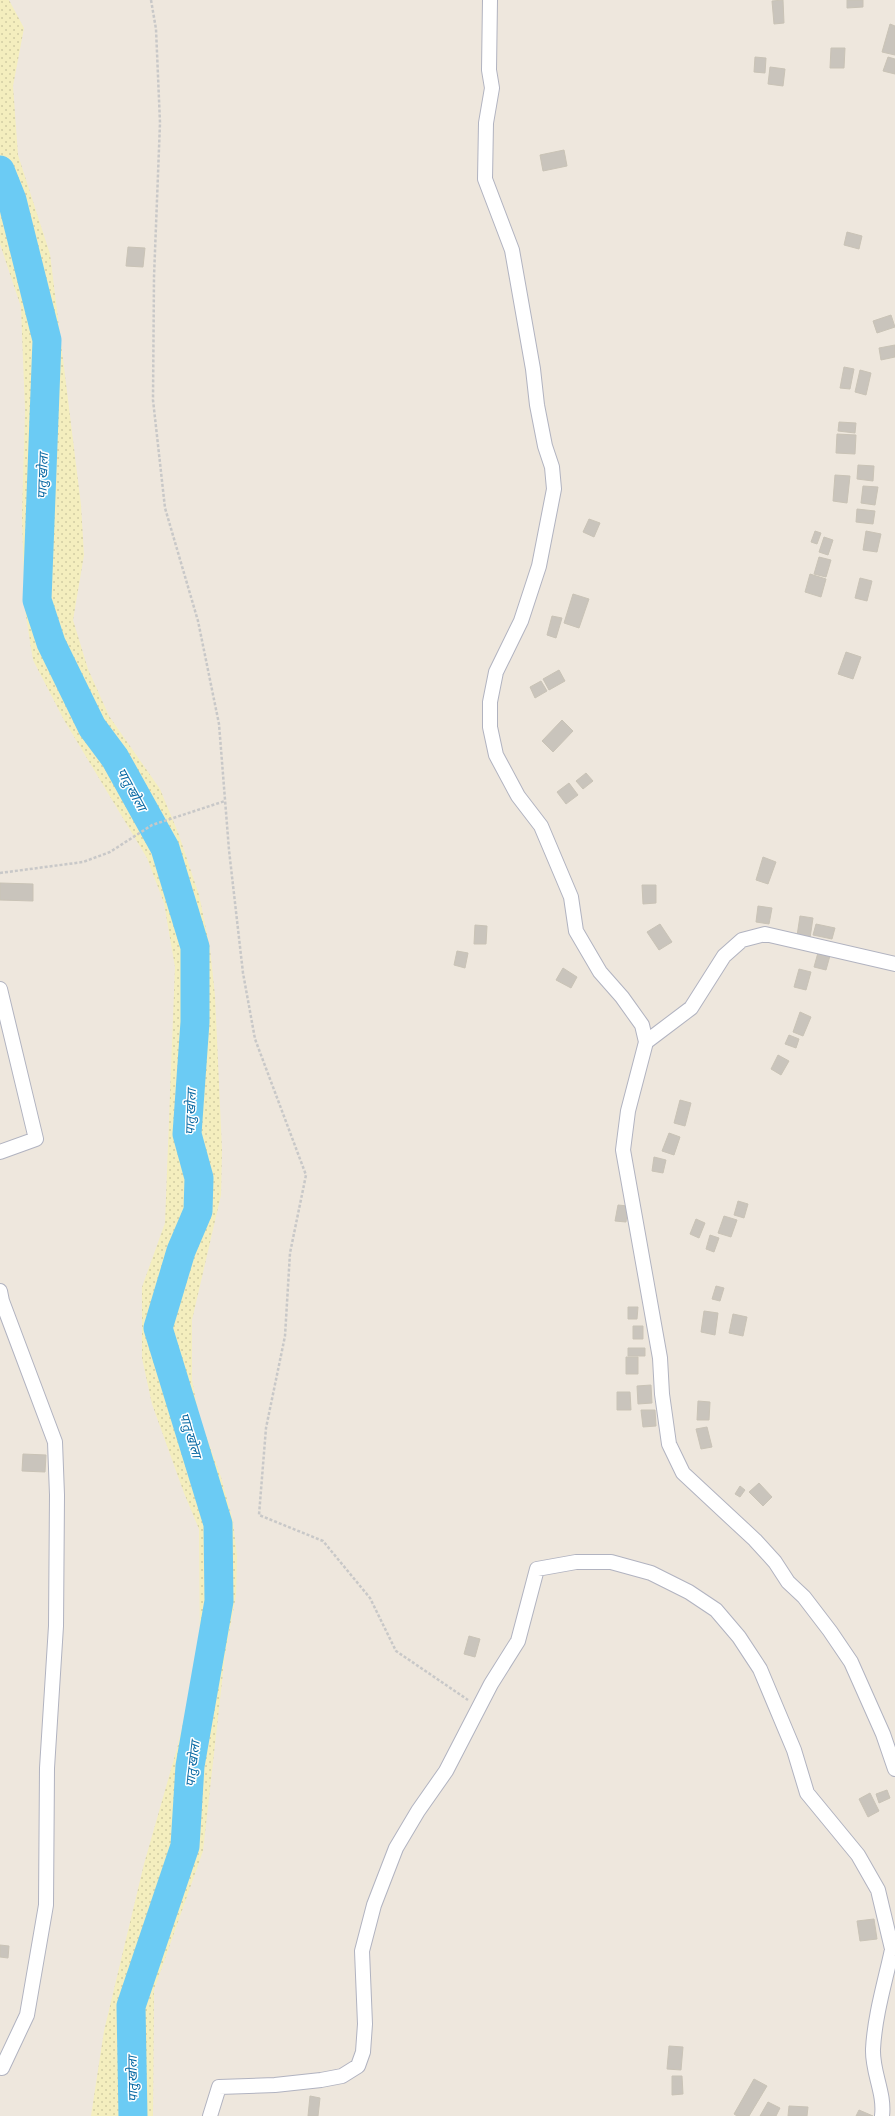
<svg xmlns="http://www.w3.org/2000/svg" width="895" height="2116" viewBox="0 0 895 2116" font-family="'Asap Condensed','Noto Sans Devanagari',sans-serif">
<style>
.sand{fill:url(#sand-dots)}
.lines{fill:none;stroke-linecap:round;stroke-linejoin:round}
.river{stroke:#6bcbf4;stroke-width:29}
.building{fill:#c9c4bc;stroke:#c9c3b6}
.minor-casing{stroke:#b1b3c0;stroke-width:16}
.path{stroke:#c8c8c8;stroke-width:2.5;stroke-dasharray:3 2;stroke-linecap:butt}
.minor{stroke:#fff;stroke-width:14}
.labels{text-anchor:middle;stroke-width:3;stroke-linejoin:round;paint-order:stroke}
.water-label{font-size:13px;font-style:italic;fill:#0768a3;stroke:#fff}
</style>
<defs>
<pattern id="sand-dots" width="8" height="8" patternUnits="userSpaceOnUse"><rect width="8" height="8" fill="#f4eebe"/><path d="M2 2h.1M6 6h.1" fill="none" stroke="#d1cca3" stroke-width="1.8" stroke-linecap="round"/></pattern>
</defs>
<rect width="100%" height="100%" fill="#eee7dd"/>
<path class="sand" d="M0,0H9L24,28L13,86L18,155L50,254L81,505L84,555L73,620L88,669L109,716L160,789L179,835L199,895L210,948L215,996L222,1150L221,1195L192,1320V1380L199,1416L221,1477L233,1521L237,1556L236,1596L225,1655L203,1851L154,1990L153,2116H91L104,2031L144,1864L178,1745L200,1649L199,1529L184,1493L152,1404L142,1358V1287L165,1223L175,967L164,903L147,858L64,720L33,660L25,610L22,517L25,410L21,307L0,244Z"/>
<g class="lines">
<path class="river" d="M0,170L12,200L47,340L37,600L51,643L92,727L115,758L165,848L195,947V1022L187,1134L199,1178L198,1211L181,1251L158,1328L218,1524L219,1601L190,1766L185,1846L131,2006L133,2116"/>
</g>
<path class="building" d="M783,0L784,23L774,24L772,1Z
M847,0H863V7L847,8Z
M890,24L895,26V55L882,52Z
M831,48H845L844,68H830Z
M755,57L766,58L765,73L754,72Z
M888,57L895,59V74L883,71Z
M770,67L785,69L783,86L768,84Z
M564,150L567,166L543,171L540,155Z
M847,232L862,236L859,249L844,245Z
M128,247L145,248L143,267L126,266Z
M891,315L895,327L877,333L873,321Z
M895,345V357L881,360L879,348Z
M844,367L854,369L850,389L840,388Z
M860,370L871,373L866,395L855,392Z
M839,422L856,423L855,433L838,431Z
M837,434L856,435L855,454L836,453Z
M858,465L874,466L873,481L857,479Z
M835,475L850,476L847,503L833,501Z
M863,486L878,487L875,505L861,503Z
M857,509L875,511L873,524L856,522Z
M589,519L600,523L594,537L583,532Z
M815,531L821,533L817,544L811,542Z
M866,531L881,534L877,552L863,550Z
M824,537L833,540L828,555L819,552Z
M819,557L831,560L826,577L814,574Z
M810,574L826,579L821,597L805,592Z
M860,578L872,581L867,601L855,598Z
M573,594L589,599L579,628L564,623Z
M552,616L562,618L556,638L547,635Z
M846,652L861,657L853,679L838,674Z
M559,670L565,681L549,690L543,679Z
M541,681L547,691L535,698L530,687Z
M562,720L573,731L553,752L542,741Z
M586,773L593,781L583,789L576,781Z
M569,783L578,795L566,804L557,792Z
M763,857L776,862L768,884L756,880Z
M0,883L33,884V901L0,900Z
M642,885H656V903L643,904Z
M758,906L772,908L769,924L756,922Z
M800,916L813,918L810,938L797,936Z
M660,924L672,942L659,950L647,932Z
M816,924L835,928L832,939L813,935Z
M475,925L487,926L486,944H474Z
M819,949L831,952L826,970L814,967Z
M457,951L468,953L465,968L454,965Z
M563,968L577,977L571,988L556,980Z
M799,969L811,972L806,990L794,987Z
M800,1012L811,1017L803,1036L793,1032Z
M789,1035L799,1039L796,1048L785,1044Z
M778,1055L789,1061L781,1075L771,1069Z
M680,1100L691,1103L685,1126L674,1123Z
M669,1133L680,1137L674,1155L662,1151Z
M654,1157L666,1160L663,1173L652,1171Z
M738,1201L748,1204L744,1218L734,1215Z
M618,1205L628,1206L626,1222L615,1221Z
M724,1216L737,1220L731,1237L718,1233Z
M696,1219L705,1223L699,1238L690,1234Z
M710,1235L719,1238L714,1252L706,1249Z
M716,1286L724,1288L720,1301L712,1299Z
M628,1307H638L637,1319H628Z
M704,1311L718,1313L715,1335L701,1332Z
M733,1314L747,1317L743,1336L729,1333Z
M633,1326H643V1339H633Z
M628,1348H645V1356H628Z
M626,1357H638V1374H626Z
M651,1385L652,1403L638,1404L637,1386Z
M617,1392H630L631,1410H617Z
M698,1401L710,1402L709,1420H697Z
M641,1410H655L656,1426L643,1427Z
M707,1427L712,1447L701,1449L696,1429Z
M23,1454L46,1455L45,1472L22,1471Z
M759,1483L772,1497L763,1506L749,1492Z
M740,1486L745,1490L740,1497L735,1494Z
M469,1636L480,1639L475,1657L464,1654Z
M887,1790L890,1798L879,1803L876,1794Z
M870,1793L879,1811L868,1817L859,1799Z
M874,1919L877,1939L860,1941L857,1921Z
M0,1945L9,1946L8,1958L0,1957Z
M669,2046L683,2047L681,2070L667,2069Z
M672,2076H682L683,2094L672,2095Z
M754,2079L767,2086L749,2116H737L734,2114Z
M310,2096L320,2098L318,2116H308Z
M768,2102L780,2108L776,2116H760Z
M789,2106L808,2107L807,2116H788Z
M859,2110L873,2116H856Z"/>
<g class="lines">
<g class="minor-casing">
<path id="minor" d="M490,0L489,70L492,88L486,123L485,179L512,250L533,369L537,405L545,446L552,467L554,489L539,566L521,621L496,672L490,702V727L496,755L518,796L541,826L571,897L576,931L600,972L622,997L642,1025L646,1042L628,1111L623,1150L660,1358L662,1394L669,1444L683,1473L755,1540L775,1562L788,1582L804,1597L830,1631L851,1662L883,1734L895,1769
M0,989L36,1139L0,1152
M646,1042L691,1008L724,956L742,940L765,934L895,964
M0,1291L2,1301L55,1442L57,1495L56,1626L47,1768L46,1905L27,2015L2,2068
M210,2116L219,2087L275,2085L321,2080L342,2076L358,2066L363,2052L365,2024L362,1951L374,1905L396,1848L418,1811L446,1771L491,1684L518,1641L537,1569L576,1562H611L651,1573L689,1592L716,1610L739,1637L760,1669L794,1750L807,1793L858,1855L878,1890L892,1949
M882,2116C885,2093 872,2072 873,2049C875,2012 887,1976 894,1940"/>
</g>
<path class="path" d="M151,0L156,29L160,123L154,277L153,400L165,508L198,621L219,724L229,850L243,973L255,1039L306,1175L290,1253L285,1336L266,1428L259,1515L323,1541L370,1598L396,1651L468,1700
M0,873L83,862L110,852L152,825L225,801"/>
<use href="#minor" class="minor"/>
</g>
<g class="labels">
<g class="water-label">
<text transform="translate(42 476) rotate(-88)" y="5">पातु खोला</text>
<text transform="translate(132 789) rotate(61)" y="5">पातु खोला</text>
<text transform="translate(190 1112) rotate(-88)" y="5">पातु खोला</text>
<text transform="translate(191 1435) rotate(73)" y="5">पातु खोला</text>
<text transform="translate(192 1764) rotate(-83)" y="5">पातु खोला</text>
<text transform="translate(132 2079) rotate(-91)" y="5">पातु खोला</text>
</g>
</g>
</svg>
